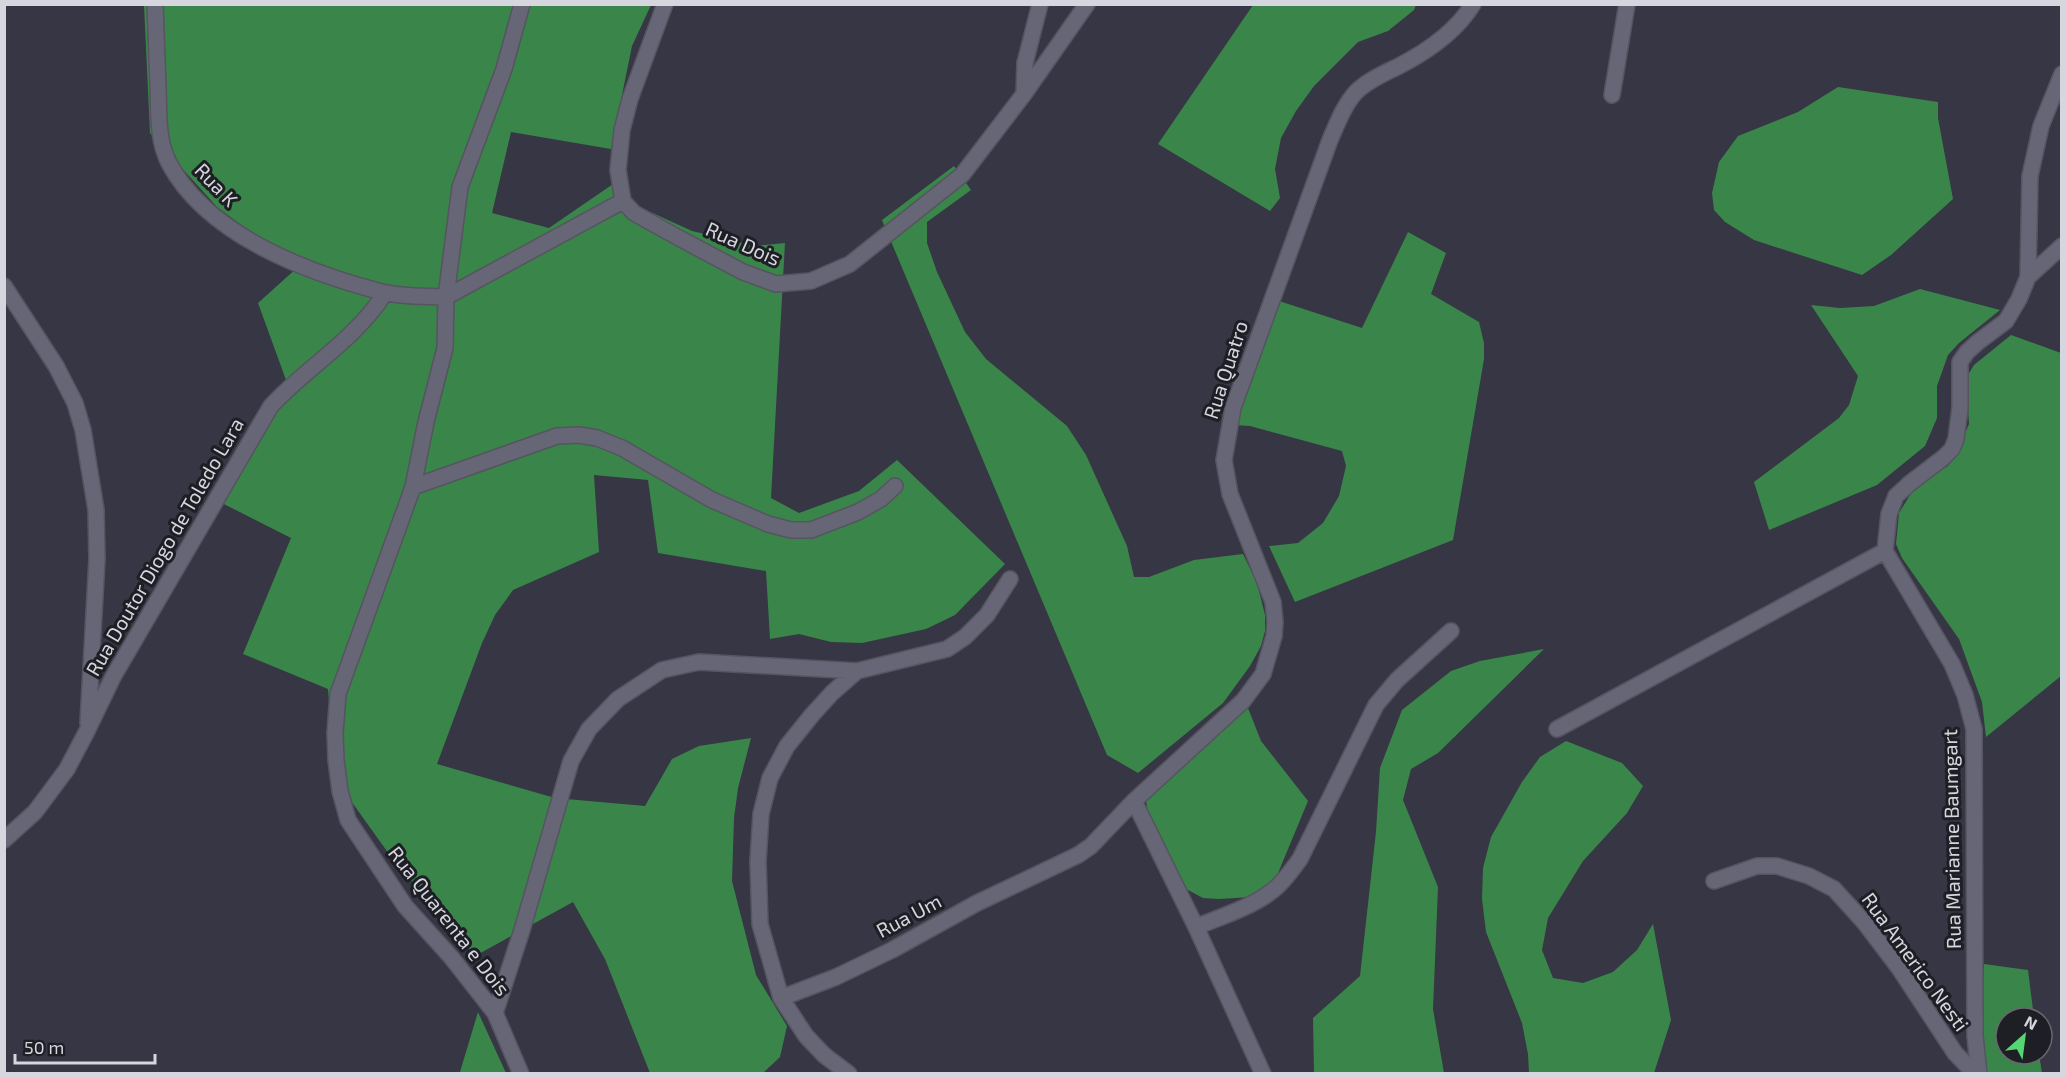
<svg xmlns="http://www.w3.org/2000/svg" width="2066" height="1078" viewBox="0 0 2066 1078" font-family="'Exo 2',sans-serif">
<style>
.forest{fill:#3a864a}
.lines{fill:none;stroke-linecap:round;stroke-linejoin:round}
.street-casing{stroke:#555460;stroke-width:18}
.street{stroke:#666676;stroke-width:15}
.labels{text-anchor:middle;stroke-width:6;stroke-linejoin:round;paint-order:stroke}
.street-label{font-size:20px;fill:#d6d6df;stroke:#1e1e25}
</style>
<rect width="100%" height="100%" fill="#363644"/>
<path class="forest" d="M144,5H651L632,46L611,149L511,132L492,213L549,228L613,184L635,205L692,231L755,246L785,243L771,498L799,513L859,491L897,460L1005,564L955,615L926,629L862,643L831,642L799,634L770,639L766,571L658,553L648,480L594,475L599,552L513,590L495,615L482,643L437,764L555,798L645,806L672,759L699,746L751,738L738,788L734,818L732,881L756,975L787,1026L780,1057L763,1073H650L605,959L573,902L475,956L389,854L351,801L332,738L328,689L243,654L291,538L212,498L264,406L286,380L258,303L298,267L217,207L150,133Z
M1253,5H1416L1414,10L1388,31L1358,42L1314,86L1296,111L1281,138L1275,169L1280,198L1270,211L1158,144Z
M1838,87L1938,102V118L1953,199L1891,255L1862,275L1754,240L1725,222L1714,210L1712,193L1719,162L1738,136L1798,112Z
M954,166L971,190L927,222V243L937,272L965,332L986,359L1067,426L1086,455L1127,546L1134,577H1149L1194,560L1243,554L1257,583L1265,615V631L1261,646L1250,666L1223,703L1138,773L1107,755L882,220Z
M1408,232L1446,253L1431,294L1479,322L1484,343V359L1453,540L1295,602L1269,546L1298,543L1323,523L1339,496L1346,466L1342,451L1250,426L1234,425L1276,300L1362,328Z
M1920,289L2000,310L1959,343L1948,355L1937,386V418L1925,446L1877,485L1769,530L1754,482L1839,418L1849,405L1858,376L1811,305L1840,308L1874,306Z
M2011,335L2061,353V676L1986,737L1982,702L1959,639L1902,558L1896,544L1899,513L1916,485L1948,466L1957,453L1969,424L1966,378L1974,365Z
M1544,649L1438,753L1411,769L1403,800L1438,887L1433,1009L1444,1073H1314L1313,1018L1360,976L1376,832L1380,768L1402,710L1451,671L1480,661Z
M1246,703L1261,741L1308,801L1276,878L1251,897L1219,899L1203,898L1188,890L1165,870L1150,825L1145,794Z
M1566,741L1622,763L1643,786L1627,813L1583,861L1548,918L1542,950L1553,978L1583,983L1613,972L1637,950L1653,924L1671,1020L1654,1073H1529L1528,1054L1522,1023L1486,932L1482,899L1483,868L1491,837L1522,782L1540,757Z
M1984,964L2028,970L2034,1018H2006V1054H2039L2042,1073L1977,1074Z
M478,1012L506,1073H458L460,1072Z"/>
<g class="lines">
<g class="street-casing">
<path id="street" d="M155,4C156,32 157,59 158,87C159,112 157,140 169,163C207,235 308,273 382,292C402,297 426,296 446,297
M665,4L630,99L622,130L618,170L623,201L634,213L679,238L743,272L776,284L811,281L850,264L962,175L1024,94L1087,4
M1024,94L1025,63L1040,4
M1612,95L1627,4
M2028,277L2062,246
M4,286L56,366L75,403L83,430L96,510L97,559L88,723
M446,297L623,201
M413,487L557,436L579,435L597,438L622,448L712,500L768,524L791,530H811L858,512L881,499L895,486
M1557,729L1885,551
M1134,801L1196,927L1263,1074
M4,840L35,812L67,769L87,731L113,677L271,406C307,367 356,339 385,293
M1714,881L1757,866H1777L1809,876L1834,889L1864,922L1899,968L1955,1053L1975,1074
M1196,927C1220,917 1252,907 1272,891C1283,883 1292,870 1300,859L1376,705L1397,680L1451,631
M781,998L836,977L892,950L977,903L1078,855L1091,846L1134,801L1243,701L1263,674L1274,636L1275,622L1273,602L1230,494L1224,460L1233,408L1330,140C1337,124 1344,105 1356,92C1368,80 1385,73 1399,66C1428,51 1456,32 1473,4
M495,1013L522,930L571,761L589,729L618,699L662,670L699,662L857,671
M521,1074L495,1013L451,957L405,906L348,820L340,791L336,760L335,733L338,694L413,487L426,422L445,348L446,297L460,187L504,69L522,4
M849,1074L824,1055L806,1036L781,998L760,924L758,861L761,814L770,778L787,746L812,715L832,693L857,671L947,649L965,637L987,615L1010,579
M1979,1074L1975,1036L1974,729L1965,695L1952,664L1885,551L1889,514L1896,496L1909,484L1943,458L1952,449L1956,439L1960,408V362L1967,352L1978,342L2006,321L2019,299L2028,277L2030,176L2041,126L2062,74"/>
</g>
<use href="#street" class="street"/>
</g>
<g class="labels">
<g class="street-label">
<text transform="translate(216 185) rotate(46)" y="7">Rua K</text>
<text transform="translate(743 244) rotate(24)" y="7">Rua Dois</text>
<text transform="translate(1226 370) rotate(-72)" y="7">Rua Quatro</text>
<text transform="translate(165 547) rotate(-60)" y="7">Rua Doutor Diogo de Toledo Lara</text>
<text transform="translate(1952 839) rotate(-91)" y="7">Rua Marianne Baumgart</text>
<text transform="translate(909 916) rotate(-28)" y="7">Rua Um</text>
<text transform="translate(449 921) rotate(52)" y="7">Rua Quarenta e Dois</text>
<text transform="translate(1915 962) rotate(54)" y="7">Rua Americo Nesti</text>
</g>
</g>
<rect width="2066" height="1078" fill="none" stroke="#d6d6df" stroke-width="12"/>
<g transform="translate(2024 1036) rotate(28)"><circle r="28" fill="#1e1e25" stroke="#68686f" stroke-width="1.5"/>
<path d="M0-4.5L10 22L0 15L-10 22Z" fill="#55d672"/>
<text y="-9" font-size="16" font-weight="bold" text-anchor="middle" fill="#d6d6df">N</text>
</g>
<path d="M15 1054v9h140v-9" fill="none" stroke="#d6d6df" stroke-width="3"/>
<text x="24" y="1054" font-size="18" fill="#d6d6df" stroke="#1e1e25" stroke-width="4.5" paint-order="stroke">50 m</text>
</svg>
